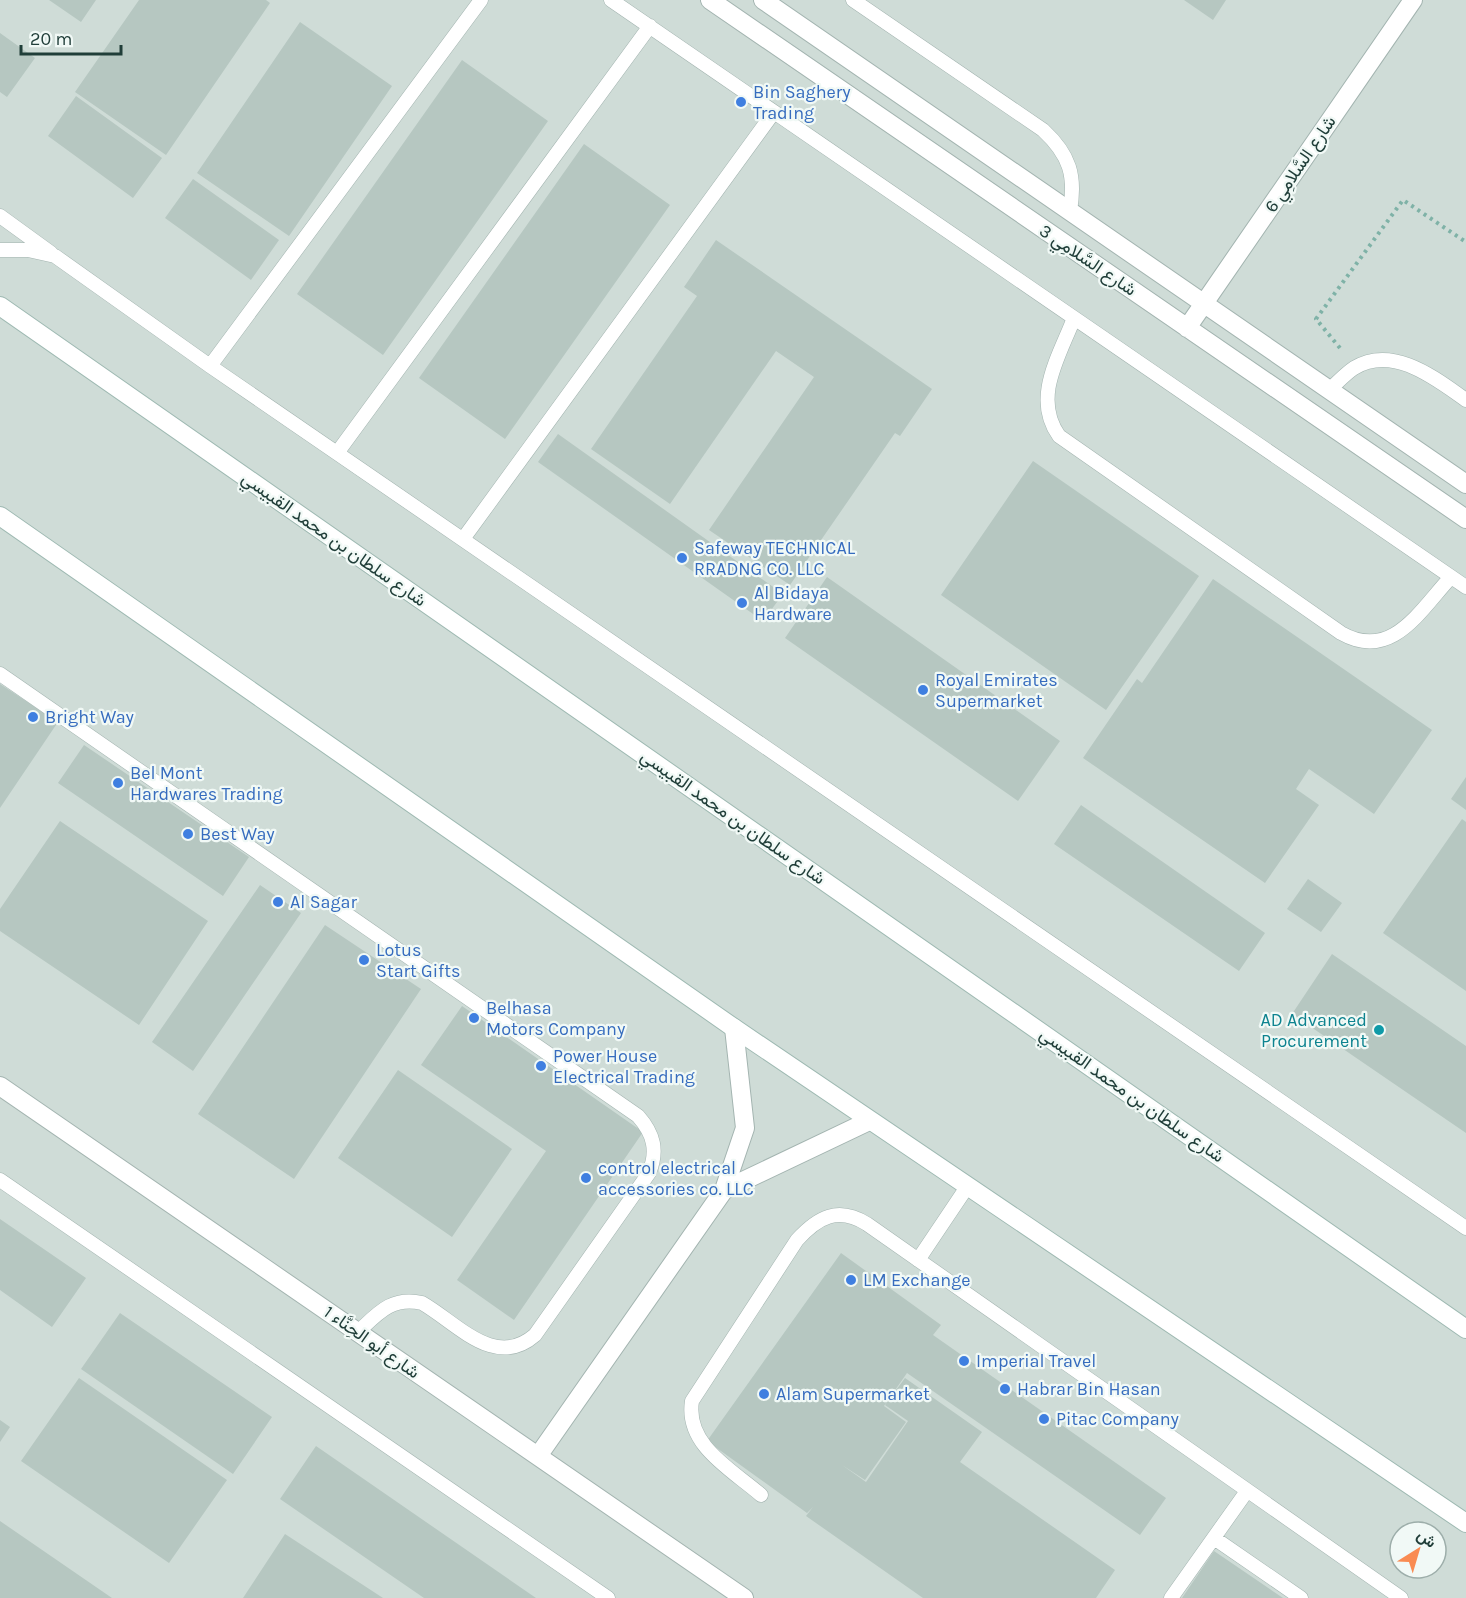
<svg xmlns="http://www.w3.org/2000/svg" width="1466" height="1598" viewBox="0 0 1466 1598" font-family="Karla,Vazirmatn,sans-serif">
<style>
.built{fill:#cfdcd7;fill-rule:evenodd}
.building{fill:#b6c7c1}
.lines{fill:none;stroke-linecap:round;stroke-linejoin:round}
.service-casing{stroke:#a3b4b0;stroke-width:15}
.minor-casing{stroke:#a3b4b0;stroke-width:20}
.secondary-casing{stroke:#9eb9b2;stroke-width:20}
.path{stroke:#7fb2a7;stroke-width:4;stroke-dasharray:3 4.5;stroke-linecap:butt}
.service{stroke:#fff;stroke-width:14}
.minor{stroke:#fff;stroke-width:18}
.secondary{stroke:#fff;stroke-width:18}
.shop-dot{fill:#3f7fe0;stroke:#f1f9f6;stroke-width:2}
.culture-dot{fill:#0f9aa8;stroke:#f1f9f6;stroke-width:2}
.labels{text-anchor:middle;stroke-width:4.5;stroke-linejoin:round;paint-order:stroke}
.shop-label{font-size:18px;fill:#366cbe;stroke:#f1f9f6;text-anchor:start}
.street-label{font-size:18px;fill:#203e39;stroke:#f1f9f6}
.culture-label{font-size:18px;fill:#0d838f;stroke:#f1f9f6;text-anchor:end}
</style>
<rect width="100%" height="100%" fill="#e1ece8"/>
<path class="built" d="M0,0H1466V1598H0ZM1400,1532H1436V1568H1400Z"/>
<path class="building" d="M49,0H96L81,22Z
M139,0H266L270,3L166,155L75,92Z
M1184,0H1226L1213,20Z
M300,22L392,86L289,236L197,173Z
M0,33L35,58L7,97L0,92Z
M462,60L548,121L383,355L297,294Z
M76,96L162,158L133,198L48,136Z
M584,144L670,205L505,439L419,378Z
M193,179L279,240L251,280L165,218Z
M716,240L932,389L900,436L895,433L790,585L709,530L814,377L776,351L670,504L591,449L697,296L684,287Z
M558,434L783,594L763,621L538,462Z
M1033,461L1199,576L1106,710L941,595Z
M827,577L1060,741L1018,801L785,638Z
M1213,579L1432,730L1374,814L1309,769L1296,789L1319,805L1265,883L1083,758L1137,679L1142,683Z
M0,684L58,722L0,808Z
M84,745L249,857L223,896L58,783Z
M1466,777V810L1451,799Z
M1081,805L1265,933L1239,971L1054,844Z
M1462,819L1466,822V991L1383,933Z
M60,821L208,921L139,1025L0,931V909Z
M1308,879L1342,903L1321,932L1287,909Z
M260,885L301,913L193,1071L152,1042Z
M325,925L421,989L294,1179L198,1114Z
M1332,954L1466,1046V1133L1292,1014Z
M462,1006L643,1132L514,1320L457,1280L546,1151L421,1065Z
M398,1070L512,1149L452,1237L338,1158Z
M0,1219L86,1278L52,1327L0,1290Z
M841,1253L941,1325L933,1335L1166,1498L1140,1535L907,1373L884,1406L906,1422L865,1480L842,1465L866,1482L908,1421L885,1405L905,1378L982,1432L960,1462L1115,1570L1096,1598H923L806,1516L813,1507L807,1513L707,1441Z
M120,1313L272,1417L233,1474L81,1369Z
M79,1378L227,1480L169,1563L21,1461Z
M0,1420L10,1427L0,1442Z
M316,1446L536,1598H424L280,1499Z
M0,1521L112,1598H0Z
M285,1534L383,1598H243Z
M1214,1551L1283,1598H1182Z"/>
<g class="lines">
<g class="service-casing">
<path id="service" d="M611,0L1466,587
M853,0L1043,130C1070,155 1076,176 1070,211
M0,216L51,253
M0,250H28L55,256L210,366L1466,1228
M1074,318C1059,357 1032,398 1059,436L1341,633C1392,662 1420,610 1451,577
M210,366L481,0
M1329,390C1337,383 1345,374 1354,368C1393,344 1436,379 1466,400
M337,453L650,26
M463,539L774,112
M0,674L638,1116C654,1134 658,1151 649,1173L535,1335C495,1370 457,1323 422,1303C392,1296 378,1313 358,1332
M0,1180L608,1598
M918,1260L967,1187
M761,1495C731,1469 685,1445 692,1401L797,1240C818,1217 838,1206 867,1224L1401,1598
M1214,1538L1301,1598
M1171,1598L1247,1491"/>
</g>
<g class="minor-casing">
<path id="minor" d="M710,0L1466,519
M763,0L1466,484
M1187,328L1413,0
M0,1086L744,1598
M724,1190L869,1121
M538,1456L724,1190L745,1128L734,1028"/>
</g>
<g class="secondary-casing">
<path id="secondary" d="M0,306L1466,1329
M0,516L734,1028L1466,1523"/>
</g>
<path class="path" d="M1340,348L1316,319L1403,200L1466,242"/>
<use href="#service" class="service"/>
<use href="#minor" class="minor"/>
<use href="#secondary" class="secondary"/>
</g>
<g class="shop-dot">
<circle cx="741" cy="102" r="6"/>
<circle cx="682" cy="558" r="6"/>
<circle cx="742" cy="603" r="6"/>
<circle cx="923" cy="690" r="6"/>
<circle cx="33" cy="717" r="6"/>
<circle cx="118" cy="783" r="6"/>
<circle cx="188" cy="834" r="6"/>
<circle cx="278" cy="902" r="6"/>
<circle cx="364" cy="960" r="6"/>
<circle cx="474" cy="1018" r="6"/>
<circle cx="541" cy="1066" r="6"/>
<circle cx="586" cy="1178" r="6"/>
<circle cx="851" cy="1280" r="6"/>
<circle cx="964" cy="1361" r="6"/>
<circle cx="1005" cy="1389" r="6"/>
<circle cx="764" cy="1394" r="6"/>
<circle cx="1044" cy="1419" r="6"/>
</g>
<circle class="culture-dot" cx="1379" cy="1030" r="6"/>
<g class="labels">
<g class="shop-label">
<text x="753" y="98">Bin Saghery<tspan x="753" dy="21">Trading</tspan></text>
<text x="694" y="554">Safeway TECHNICAL<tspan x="694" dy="21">RRADNG CO. LLC</tspan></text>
<text x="754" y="599">Al Bidaya<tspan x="754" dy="21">Hardware</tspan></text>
<text x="935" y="686">Royal Emirates<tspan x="935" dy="21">Supermarket</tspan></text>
<text x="45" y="723">Bright Way</text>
<text x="130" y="779">Bel Mont<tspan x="130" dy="21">Hardwares Trading</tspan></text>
<text x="200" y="840">Best Way</text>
<text x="290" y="908">Al Sagar</text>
<text x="376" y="956">Lotus<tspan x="376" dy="21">Start Gifts</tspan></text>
<text x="486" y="1014">Belhasa<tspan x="486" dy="21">Motors Company</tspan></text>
<text x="553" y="1062">Power House<tspan x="553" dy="21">Electrical Trading</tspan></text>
<text x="598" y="1174">control electrical<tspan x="598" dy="21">accessories co. LLC</tspan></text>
<text x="863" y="1286">LM Exchange</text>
<text x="976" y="1367">Imperial Travel</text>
<text x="1017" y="1395">Habrar Bin Hasan</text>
<text x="776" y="1400">Alam Supermarket</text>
<text x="1056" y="1425">Pitac Company</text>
</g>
<g class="street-label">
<text transform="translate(1300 164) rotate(-56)" y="6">شارع السَّلامِي 6</text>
<text transform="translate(1088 260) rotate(34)" y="6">شارع السَّلامِي 3</text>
<text transform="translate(334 539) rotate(35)" y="6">شارع سلطان بن محمد القبيسي</text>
<text transform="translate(733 817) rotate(35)" y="6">شارع سلطان بن محمد القبيسي</text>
<text transform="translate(1132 1095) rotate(35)" y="6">شارع سلطان بن محمد القبيسي</text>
<text transform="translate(372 1342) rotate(35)" y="6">شارع أبو الحِنَّاء 1</text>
</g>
<g class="culture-label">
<text x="1367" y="1026">AD Advanced<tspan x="1367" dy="21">Procurement</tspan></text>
</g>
</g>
<g transform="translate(1418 1550) rotate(37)"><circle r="28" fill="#f1f9f6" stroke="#9daeaa" stroke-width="1.5"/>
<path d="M0-4.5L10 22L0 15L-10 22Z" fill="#f98b52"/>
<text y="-9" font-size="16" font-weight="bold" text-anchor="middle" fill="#203e39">ش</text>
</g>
<path d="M21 45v9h100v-9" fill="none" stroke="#203e39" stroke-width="3"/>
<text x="30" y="45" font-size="18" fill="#203e39" stroke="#f1f9f6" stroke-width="4.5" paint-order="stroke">20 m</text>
</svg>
